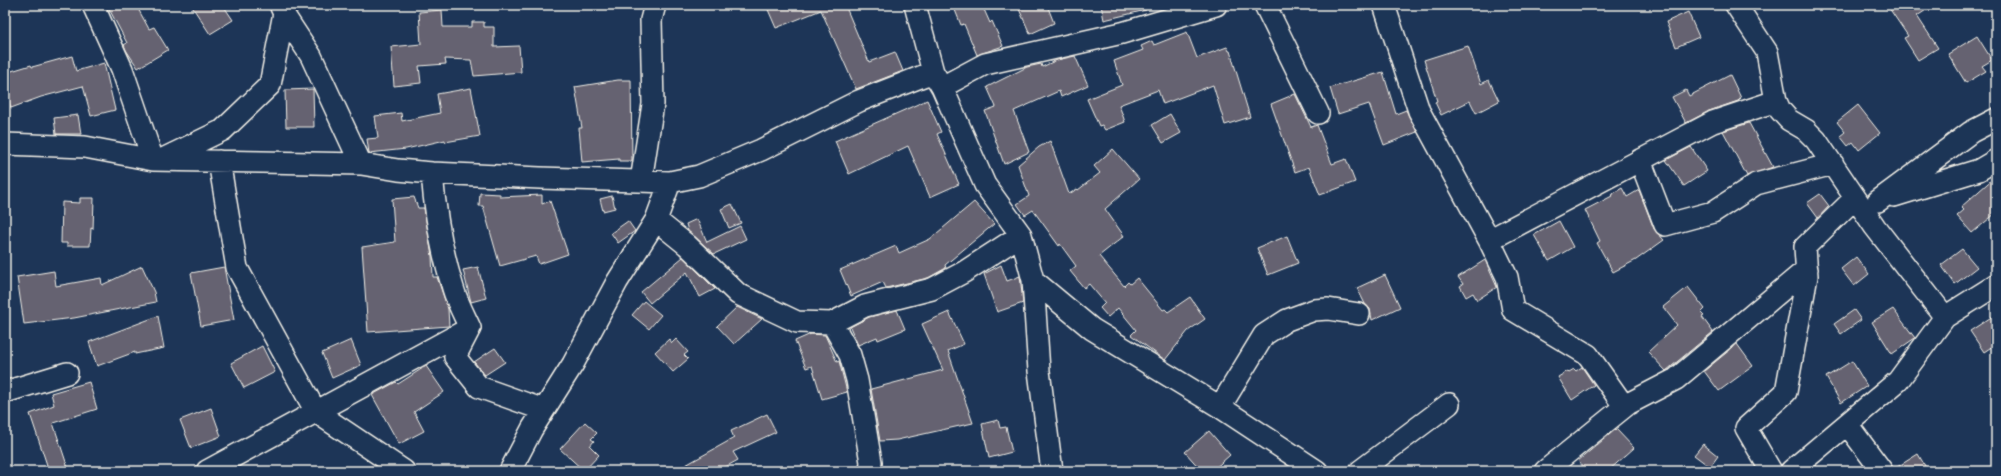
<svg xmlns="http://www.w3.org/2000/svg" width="2001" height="476" viewBox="0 0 2001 476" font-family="Caveat,sans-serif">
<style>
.building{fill:#656271;stroke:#f4f1e8}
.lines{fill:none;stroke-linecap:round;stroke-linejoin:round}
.minor-casing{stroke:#f4f1e8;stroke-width:24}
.minor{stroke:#1d3557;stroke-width:21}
</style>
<rect width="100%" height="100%" fill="#1d3557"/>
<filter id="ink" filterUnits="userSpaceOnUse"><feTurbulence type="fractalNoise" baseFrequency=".025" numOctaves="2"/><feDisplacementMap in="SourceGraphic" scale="8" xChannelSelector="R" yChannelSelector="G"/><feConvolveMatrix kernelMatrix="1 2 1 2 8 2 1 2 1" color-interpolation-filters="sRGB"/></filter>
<g filter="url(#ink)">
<path class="building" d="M107,5H136L149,29L154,27L168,50L138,68L126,50L124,45L127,43Z
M191,5H223L233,20L210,34Z
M766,5H845L869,62L895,52L903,71L856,89L821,10L776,28Z
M953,5H982L990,23L992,21L1003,46L977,55L964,24L961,25Z
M1029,5H1047L1054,23L1030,34L1019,9Z
M1101,5H1145L1146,10L1104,20Z
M1887,5H1934L1917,16L1938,48L1918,60L1904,38L1908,36Z
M442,10L443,27H472V22H484V27H494V47L519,46L521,72L474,76L471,60L445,59L446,64L419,66L421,83L394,86L391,47L421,44L419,12Z
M1688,12L1699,37L1676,47L1666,22Z
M1187,32L1197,58L1227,47L1229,51H1230L1250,117L1225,125L1213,85L1163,104L1158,90L1119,105L1125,122L1105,130L1102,125L1099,126L1087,99L1122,85L1114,61L1143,50L1141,46L1152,41L1154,45Z
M1977,36L1992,60L1982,66L1986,71L1966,83L1948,54Z
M1468,46L1481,84L1489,80L1499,101L1476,113L1470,101L1441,115L1435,102L1437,101L1424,60Z
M72,56L76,71L104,63L115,110L91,116L83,86L41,97L11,108L5,90V73L31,65L32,67Z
M1075,56L1088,85L1061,97L1059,91L1014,111L1029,152L1004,164L985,111L996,107L987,87L1027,67L1041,64L1042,67L1057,60Z
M1383,72L1396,114L1406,110L1417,132L1384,145L1369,104L1338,114L1330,88Z
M1730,75L1741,98L1738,101L1709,111L1686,123L1672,97L1686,90L1689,96Z
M618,80H631L632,161H619V159L582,162L579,128H582L575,87Z
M471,88L480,136L445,142V140L406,149L369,153L367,139L378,138L375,116L401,113L402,121L440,113L437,94Z
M313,89L314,127H286L285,90Z
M1295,94L1311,127L1317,125L1332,164L1346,159L1355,182L1320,195L1309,167L1295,172L1271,104Z
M927,100L941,132L937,134L959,184L930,197L908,146L849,174L835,141Z
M1858,105L1880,133L1859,150L1853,142L1848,146L1840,136L1845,132L1837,122Z
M1170,114L1181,133L1163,143L1152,125Z
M78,115L81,134H56L54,118Z
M1749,123L1773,167L1747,176L1723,131Z
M1050,141L1069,194L1077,189L1078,190L1100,173L1094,166L1113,149L1139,179L1105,209L1124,236L1099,256L1124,286L1128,282L1130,284L1137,278L1163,310L1165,309L1168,312L1190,297L1205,319L1188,331L1165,360L1131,335L1136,330L1118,308L1108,317L1100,308L1105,303L1089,284L1084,288L1070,271L1076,266L1060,244L1059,246L1033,210L1025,215L1017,204L1029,196L1018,165L1039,147Z
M1691,147L1707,171L1684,186L1666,160Z
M1996,176V213L1972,233L1957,216L1964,210L1961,207Z
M1622,188L1627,197L1639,190L1654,229L1664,240L1636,260L1613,272L1597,243L1600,241L1585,210L1612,196L1611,195Z
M480,193L500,194V197L542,195V204L550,201L568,254L539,264L536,256L500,266L483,206H479Z
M1820,194L1829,206L1818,218L1807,203Z
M612,196L615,208L603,211L600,199Z
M414,197L418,208H424L432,256L433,277H437L448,309L449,326L368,332L362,247L395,242L392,199Z
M80,198H94L93,229L91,228L90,246H67V243H61L62,202L80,203Z
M974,202L994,224L945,265L946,268L928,278L886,288L883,282L851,296L840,270L896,246L899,253L930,239Z
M732,204L741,223L729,228L721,209Z
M697,219L707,242L740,226L746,239L714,254L688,231L686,224Z
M628,221L635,231L618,243L611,233Z
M1559,221L1573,247L1549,261L1534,235Z
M1287,236L1298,263L1268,275L1257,248Z
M1962,249L1977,267L1955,284L1941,265Z
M683,257L715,289L700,297L687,272L650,303L641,292Z
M1856,257L1869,274L1854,286L1841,269Z
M1485,260L1497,287L1477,300L1473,293L1466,297L1460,286L1463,284L1458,277Z
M1001,265L1007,281L1020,276L1023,303L997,312L984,274Z
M142,266L154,292L156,302L74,318L24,324L17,277L54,271L56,286L101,278L102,285Z
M224,267L234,320L201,326L191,273Z
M478,267L486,298L471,302L463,270Z
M1385,275L1400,307L1372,320L1370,309L1365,304L1357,288Z
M1688,287L1705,309L1701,313L1704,316L1702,317L1713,332L1666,371L1648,352L1677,325L1663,307Z
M644,301L661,315L649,329L632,315Z
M737,307L762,319L734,344L717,326Z
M1893,309L1915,338L1892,354L1872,322Z
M897,310L905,329L878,340L877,337L858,345L850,327L869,317Z
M1854,310L1861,320L1841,334L1834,324Z
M949,312L964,344L948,351L973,423L897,440L880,441L871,389L943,370L922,324Z
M1996,314V344L1984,352L1970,331Z
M158,316L164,348L135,354V352L97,366L89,342Z
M811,334L825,335L837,362L839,361L847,392L822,399L812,366L806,368L795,341Z
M669,339L672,343L676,339L688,352L684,355L688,359L673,372L655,352Z
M351,340L361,365L332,378L322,353Z
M1737,344L1753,366L1719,391L1704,371Z
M262,346L275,372L244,388L231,363Z
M495,348L505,362L485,375L474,362Z
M1852,361L1867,386L1841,403L1826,377Z
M426,366L444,392L414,412L424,431L399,444L372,395L396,382L398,384Z
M1582,367L1594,385L1572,400L1558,377L1568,371L1569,372L1574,369L1576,371Z
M89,382L97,409L53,423L69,471H49L30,414L54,405L51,393Z
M211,408L221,436L191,448L180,420Z
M767,414L776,432L733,452L738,460L718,471H675L734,438L731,431Z
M998,420L1000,428L1006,427L1012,452L989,458L982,424Z
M585,422L597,433L591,439L594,441L590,446L599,455L584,471L560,449Z
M1616,429L1634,448L1608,471H1587L1578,461Z
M1209,431L1230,455L1212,471H1202L1185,452Z
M1703,444L1718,456L1710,467L1694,455Z
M1918,454L1928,471H1894V469Z"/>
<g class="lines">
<g class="minor-casing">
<path id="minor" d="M93,5L122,69L153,160
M915,5L933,72L942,87L985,185L1021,235L1033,280L1039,371L1052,471
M1265,5L1318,113
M1384,5L1419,111L1489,240L1507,277L1513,310L1588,355L1624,406L1676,379L1807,269
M1736,5L1767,52L1776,101L1780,110L1789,120L1806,130L1816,140L1875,227L1945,317
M281,7L286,18L311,56L361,164
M942,87L985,64L1122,33L1216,5
M5,144L85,147L153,160L361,164L398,170L432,173L540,178L670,182L699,176L761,150L859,101L933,72
M165,158L223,130L270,85L284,13
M1640,160L1665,225L1713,212L1756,184L1833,164
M219,161L237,268L316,412L404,471
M432,173C435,212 441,250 453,288C457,302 464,315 470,328L455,357L479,387L544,410
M641,181L653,104L651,20L655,5
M1894,196L1979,170L1996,160
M1878,201L1971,132L1996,119
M656,220L687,245L738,294L797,322L832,323L865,306L932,289L964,272L1021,235
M1489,240L1713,122L1776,101
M1033,280L1092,329L1220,407L1317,471
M832,323L850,355L857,380L871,462L870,471
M5,392L67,373
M1220,407L1264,335L1287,320L1314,310L1328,309L1359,314
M1847,424L1882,471
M207,471L470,328
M510,471L532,429L573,364L617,282L656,220L670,182
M1360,471L1449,404
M1545,471L1628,404
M1771,471L1746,428L1786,392L1807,276L1805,247L1855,198
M1791,471L1898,381L1945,317L1996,285"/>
</g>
<use href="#minor" class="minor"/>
</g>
</g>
<rect width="2001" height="476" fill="none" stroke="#1d3557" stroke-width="20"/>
<rect x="10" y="10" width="1981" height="456" fill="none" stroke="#f4f1e8" stroke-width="1.5" filter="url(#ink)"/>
</svg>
